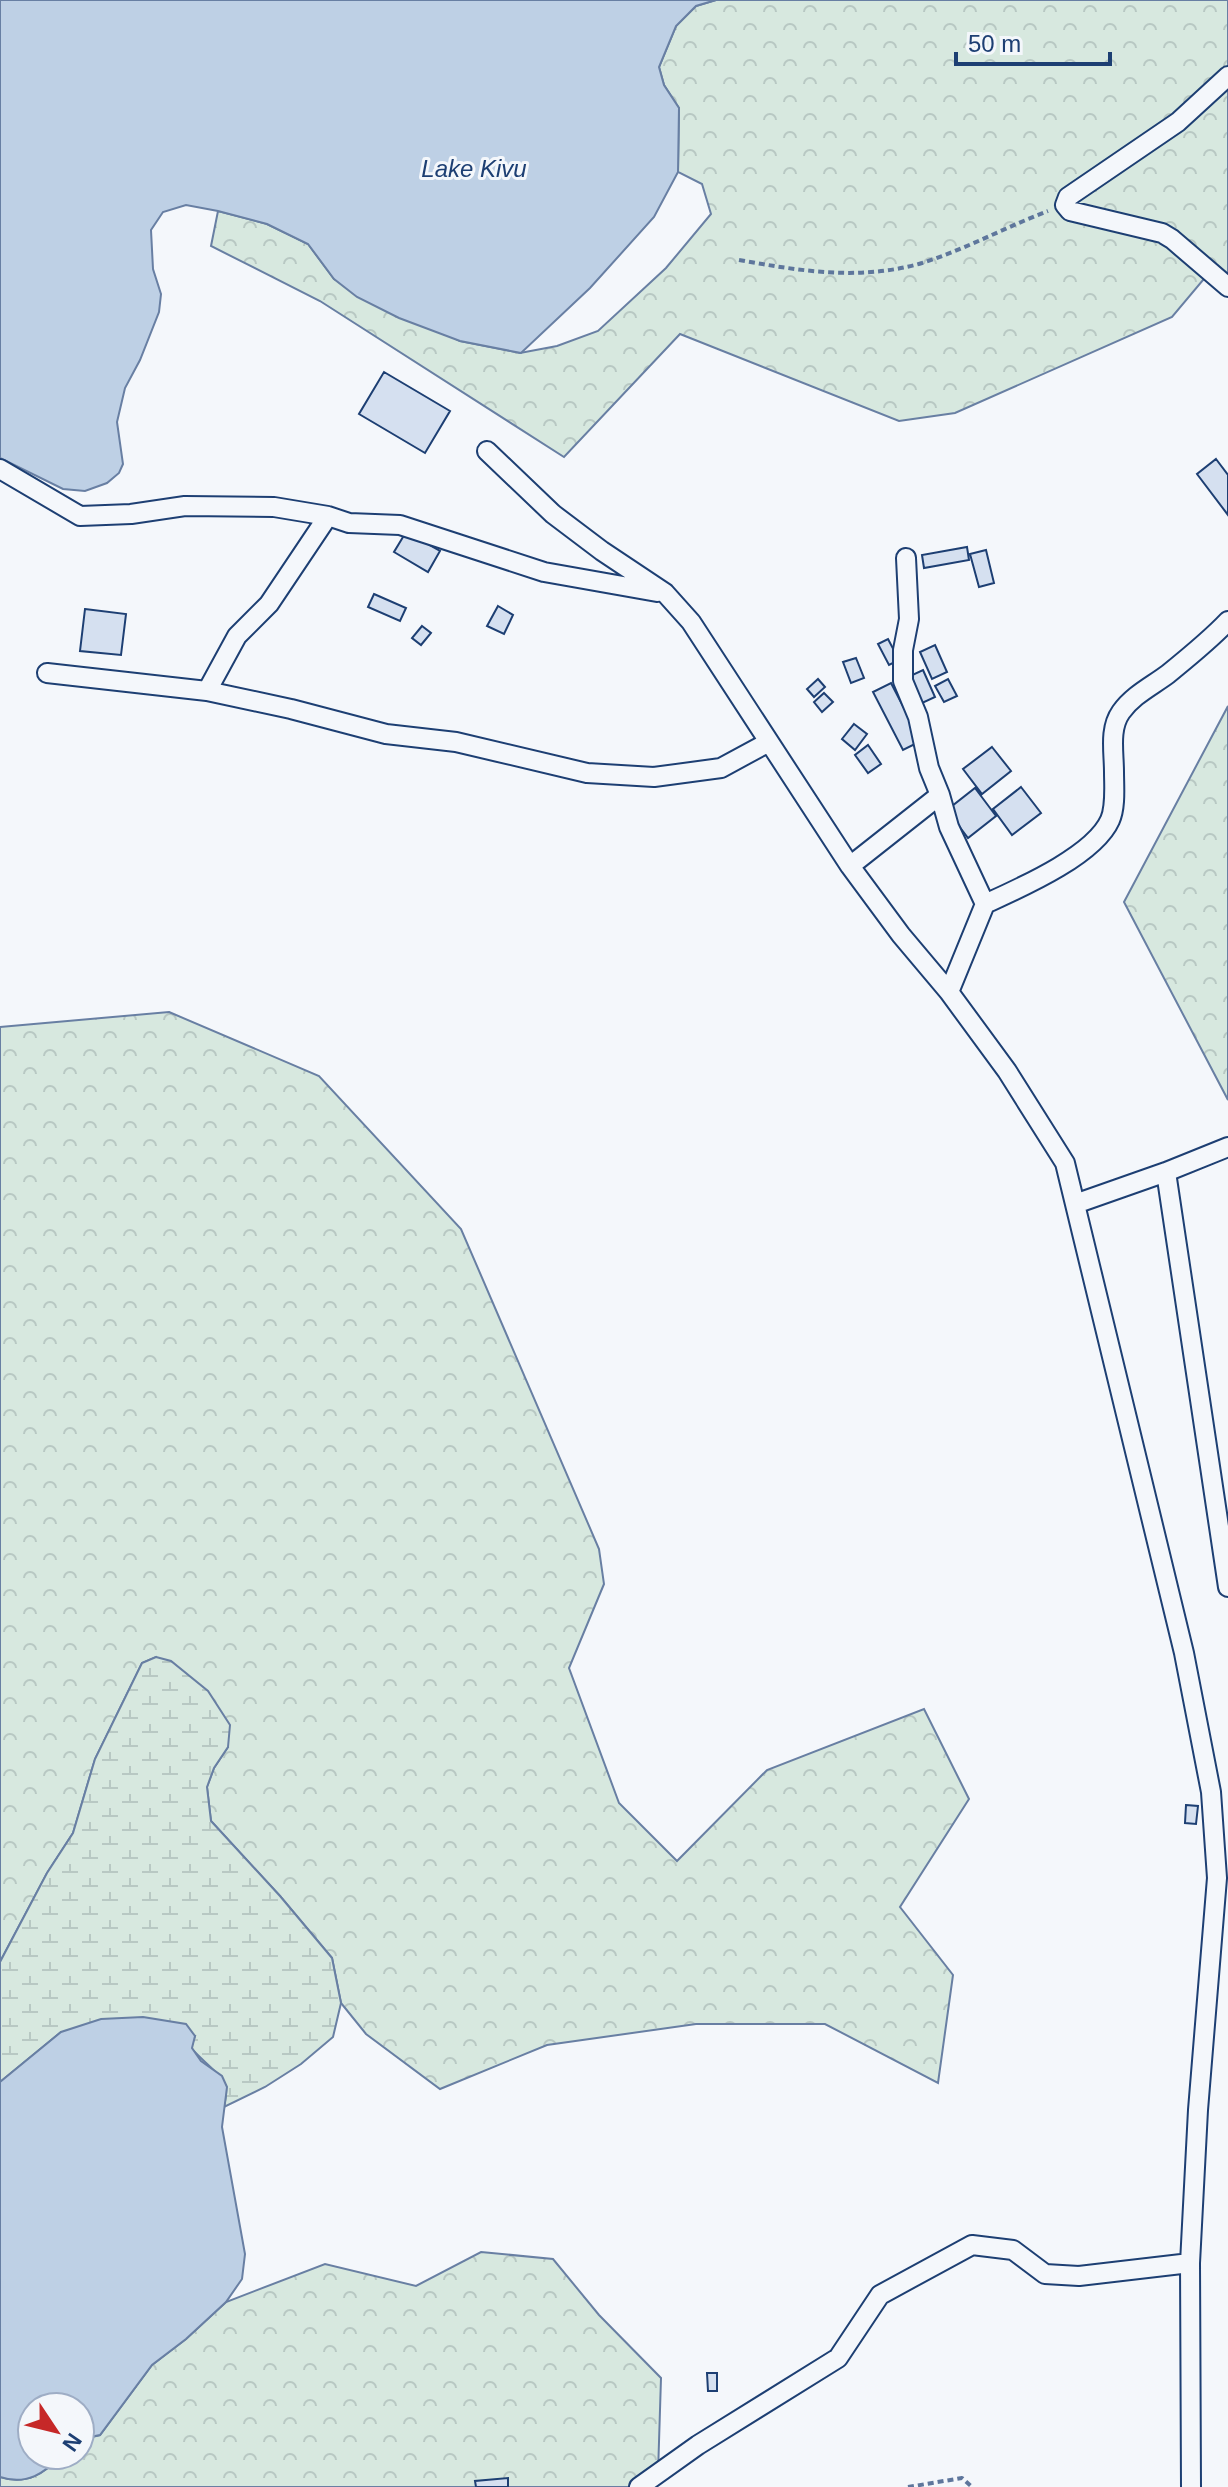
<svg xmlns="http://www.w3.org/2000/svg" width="1228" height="2487" viewBox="0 0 1228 2487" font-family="Arial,sans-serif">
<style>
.forest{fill:url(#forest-crowns);stroke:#687fa3;stroke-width:2}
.wetland{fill:url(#wetland-marsh);stroke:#687fa3;stroke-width:2}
.water{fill:#bed0e5;stroke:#687fa3;stroke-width:2}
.building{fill:#d5e0f0;stroke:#1d3f73;stroke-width:2}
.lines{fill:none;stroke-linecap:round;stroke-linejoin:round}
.street-casing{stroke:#1d3f73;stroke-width:22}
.path{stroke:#5e769c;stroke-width:4;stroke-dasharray:6 4;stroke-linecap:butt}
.street{stroke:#f4f7fb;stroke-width:18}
.labels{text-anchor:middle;stroke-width:6;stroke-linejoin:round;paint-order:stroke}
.water-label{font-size:24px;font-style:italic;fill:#1d3f73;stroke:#f4f7fb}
</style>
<defs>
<pattern id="forest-crowns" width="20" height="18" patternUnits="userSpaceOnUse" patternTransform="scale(2)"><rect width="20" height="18" fill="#d7e8df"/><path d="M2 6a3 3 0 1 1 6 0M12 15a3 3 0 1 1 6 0" fill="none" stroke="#b8c8c3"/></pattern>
<pattern id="wetland-marsh" width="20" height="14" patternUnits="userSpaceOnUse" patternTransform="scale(2)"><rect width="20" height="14" fill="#d7e8df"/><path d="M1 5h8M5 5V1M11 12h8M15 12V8" fill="none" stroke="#b8c8c3"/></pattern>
</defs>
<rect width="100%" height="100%" fill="#f4f7fb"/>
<path class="forest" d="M716,0H1228V296L1208,274L1172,317L955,413L899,421L680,334L564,457L320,301L211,246L218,211L267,224L308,244L334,279L460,341L520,353L557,346L598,331L666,268L711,214L702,184L678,172L679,108L664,85L659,67L676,26L696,6Z
M1228,706V1100L1124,902Z
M169,1012L319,1076L461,1229L599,1549L604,1584L569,1668L619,1803L677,1861L767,1770L924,1709L969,1799L900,1907L953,1975L938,2083L825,2024H696L547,2045L440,2089L366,2034L341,2003L332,1958L280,1896L211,1821L207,1787L214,1768L228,1747L156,1657L142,1663L95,1759L73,1833L47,1873L0,1962V1027Z
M481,2252L553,2259L599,2315L661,2378L658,2474L649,2487H0V2477C27,2486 44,2473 63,2455H80V2440L100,2435L152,2365L186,2339L226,2302L325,2264L416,2286Z"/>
<path class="wetland" d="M156,1657L171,1661L208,1691L230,1725L228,1747L214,1768L207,1787L211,1821L280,1896L332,1958L341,2003L333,2037L301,2064L265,2087L224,2107C225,2102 227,2093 226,2087C225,2077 200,2059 191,2048L195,2036L61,2032L0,2082V1962L47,1873L73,1833L95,1759L142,1663Z"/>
<path class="water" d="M0,0H716L696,6L676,26L659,67L664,85L679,108L678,172L654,217L590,288L521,353L460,341L399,318L357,297L334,279L308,244L267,224L218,211L186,205L163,212L151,230L153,269L161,294L159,312L140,360L125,388L117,422L123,464L119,473L107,483L85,491L63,489L0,458Z
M143,2017L186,2024L195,2036L192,2048L201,2061L222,2076L227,2087L222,2127L245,2254L242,2279L226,2302L186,2339L152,2365L100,2435L80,2439V2407H32V2455H63C44,2473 27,2486 0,2477V2082L61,2032L101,2019Z"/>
<path class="building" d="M384,372L450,411L425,453L359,414Z
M1216,459L1228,475V515L1197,474Z
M406,532L440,551L428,572L394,552Z
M967,547L969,560L924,568L922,555Z
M986,550L994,583L979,587L970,554Z
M374,594L406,608L400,621L368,607Z
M498,606L513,615L504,634L487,626Z
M85,609L126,614L121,655L80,651Z
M422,626L431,633L421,645L412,638Z
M888,639L899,660L889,665L878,644Z
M935,645L947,672L932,679L920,652Z
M856,658L864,678L851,683L843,662Z
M923,670L935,697L920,704L908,677Z
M818,679L825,687L814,697L807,689Z
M948,679L957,696L944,702L935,686Z
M891,683L921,741L903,750L873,692Z
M824,693L833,702L822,712L814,702Z
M854,724L867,734L855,750L842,739Z
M868,745L881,764L868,773L855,755Z
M992,747L1011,771L982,794L963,769Z
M1021,787L1041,813L1012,835L993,809Z
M975,788L996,816L968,838L947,810Z
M1186,1805L1198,1806L1196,1824L1185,1823Z
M707,2373H717V2391H708Z
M508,2478V2487H476L475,2481Z"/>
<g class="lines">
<g class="street-casing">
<path id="street" d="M1228,76L1178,122L1068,197L1065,205L1070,211L1162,233L1172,239L1228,287
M487,451L553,514L602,551L665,593L691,622L850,866L901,935L949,992L1007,1071L1065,1163L1184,1653L1211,1792L1217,1878L1198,2110L1190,2263L1191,2487
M0,469L80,516L131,514L185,506L274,507L328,516L349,523L400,525L544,572L657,592
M906,558L909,619L903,650V681L918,717L929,768L940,795L949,827L985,904
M47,673L207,691L291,709L386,734L456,742L587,773L654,777L721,768L769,742
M207,691L237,636L269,604L328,516
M850,866L940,795
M949,992L985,904C1020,888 1094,856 1110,820C1116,807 1114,786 1114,772C1114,752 1109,729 1121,712C1133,695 1152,686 1168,674C1189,657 1210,640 1228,621
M1166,1172L1228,1587
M1075,1204L1166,1172L1228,1147
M639,2487L698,2445L838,2358L880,2295L972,2245L1013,2250L1045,2274L1079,2276L1190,2263"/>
</g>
<path class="path" d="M739,260C801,271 860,281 922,263C966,249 1006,227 1048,211
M908,2487L962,2478L972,2487"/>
<use href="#street" class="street"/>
</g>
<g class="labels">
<g class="water-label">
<text x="474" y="177">Lake Kivu</text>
</g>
</g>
<g transform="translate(56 2431) rotate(125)"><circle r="38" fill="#f4f7fb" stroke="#9eadc5" stroke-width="2"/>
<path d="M0-6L14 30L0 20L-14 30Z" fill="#c62828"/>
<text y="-12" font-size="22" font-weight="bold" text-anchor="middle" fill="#1d3f73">N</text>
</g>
<path d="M956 52v12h154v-12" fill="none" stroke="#1d3f73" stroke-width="4"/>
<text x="968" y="52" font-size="24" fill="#1d3f73" stroke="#f4f7fb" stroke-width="6" paint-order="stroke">50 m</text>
</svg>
